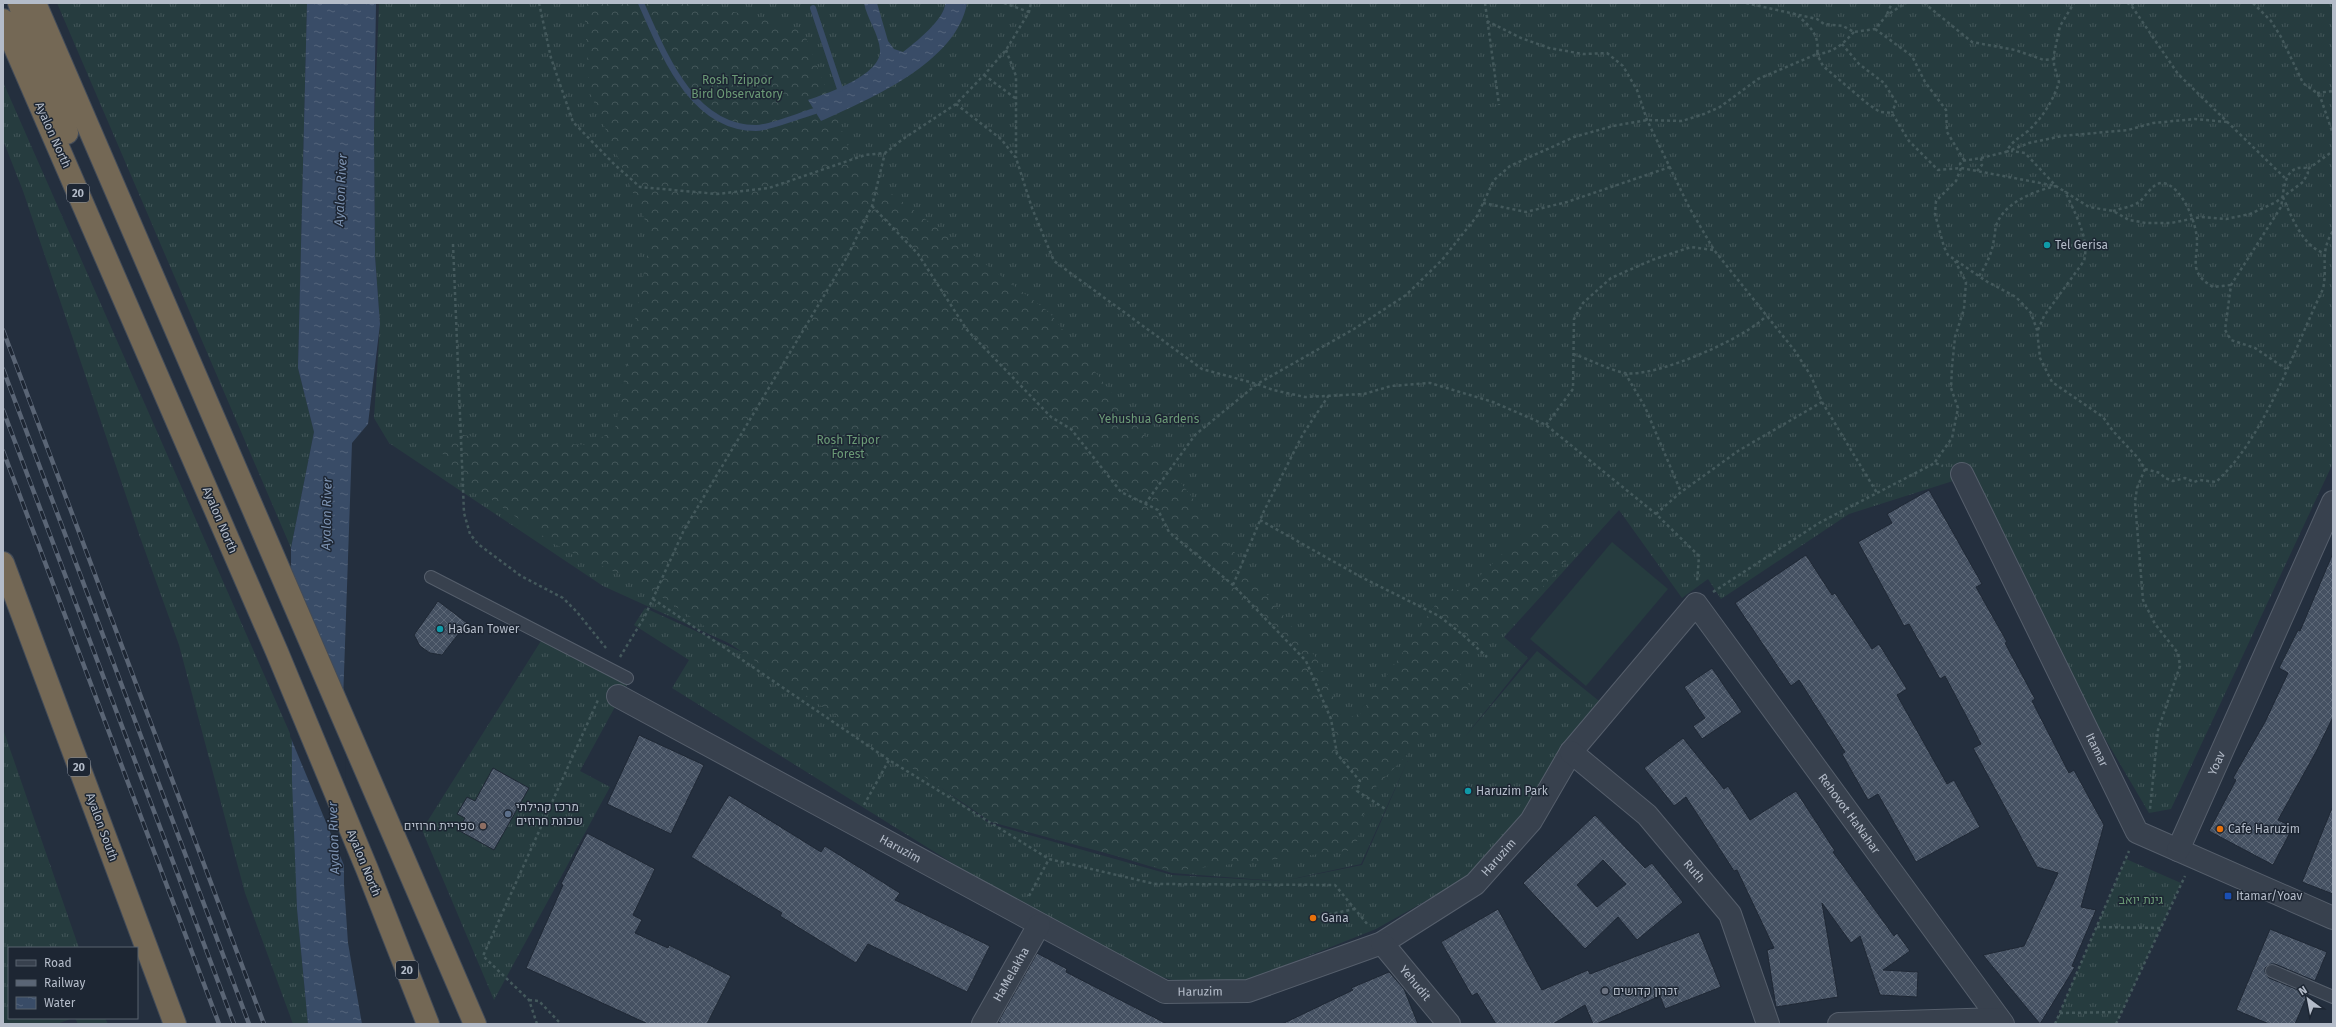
<svg xmlns="http://www.w3.org/2000/svg" width="2336" height="1027" viewBox="0 0 2336 1027" font-family="'Fira Sans',Heebo,sans-serif">
<style>
.grass{fill:url(#grass-tufts);fill-rule:evenodd}
.forest{fill:url(#forest-crowns)}
.pitch{fill:#263c3f}
.water{fill:url(#water-ripples)}
.pier{fill:#242f3e}
.lines{fill:none;stroke-linecap:round;stroke-linejoin:round}
.stream{stroke:#394c67;stroke-width:6}
.building{fill:url(#building-cross-hatch);stroke:#1f2835;fill-rule:evenodd}
.service-casing{stroke:#565f6c;stroke-width:14}
.minor-casing{stroke:#565f6c;stroke-width:24}
.motorway-casing{stroke:#434c59;stroke-width:24}
.path{stroke:#44595c;stroke-width:2.5;stroke-dasharray:3 3;stroke-linecap:butt}
.service{stroke:#38414e;stroke-width:12}
.minor{stroke:#38414e;stroke-width:22}
.motorway{stroke:#746855;stroke-width:22}
.rail-casing{stroke:#5a6575;stroke-width:4.5}
.rail{stroke:#1d2633;stroke-width:3;stroke-dasharray:9;stroke-linecap:butt}
.culture-dot{fill:#0f9aa8;stroke:#1d2633;stroke-width:1.5}
.service-dot{fill:#5c6f8a;stroke:#1d2633;stroke-width:1.5}
.education-dot{fill:#8d6e63;stroke:#1d2633;stroke-width:1.5}
.food-dot{fill:#e8710a;stroke:#1d2633;stroke-width:1.5}
.transit-dot{fill:#1a4fb4;stroke:#1d2633;stroke-width:1.5}
.worship-dot{fill:#6b7280;stroke:#1d2633;stroke-width:1.5}
.labels{text-anchor:middle;stroke-width:3;stroke-linejoin:round;paint-order:stroke}
.shield{fill:#1d2633;stroke:#878f9c;stroke-width:1}
.shield-label{font-size:11px;font-weight:bold;fill:#b4bcc9}
.park-label{font-size:12px;fill:#6b9a76;stroke:#1d2633}
.street-label{font-size:12px;fill:#b4bcc9;stroke:#1d2633}
.poi-label{font-size:12px;fill:#b4bcc9;stroke:#1d2633;text-anchor:start}
.water-label{font-size:13px;font-style:italic;fill:#7c92b1;stroke:#1d2633}
</style>
<defs>
<pattern id="grass-tufts" width="24" height="20" patternUnits="userSpaceOnUse"><rect width="24" height="20" fill="#263c3f"/><path d="M3 7l-1-3M5 7V3M7 7l1-3M15 17l-1-3M17 17v-4M19 17l1-3" fill="none" stroke="#435659"/></pattern>
<pattern id="forest-crowns" width="20" height="18" patternUnits="userSpaceOnUse"><rect width="20" height="18" fill="#263c3f"/><path d="M2 6a3 3 0 1 1 6 0M12 15a3 3 0 1 1 6 0" fill="none" stroke="#435659"/></pattern>
<pattern id="water-ripples" width="26" height="14" patternUnits="userSpaceOnUse"><rect width="26" height="14" fill="#394c67"/><path d="M2 4q2-2 4 0t4 0M15 11q2-2 4 0t4 0" fill="none" stroke="#53647b"/></pattern>
<pattern id="building-cross-hatch" width="8" height="8" patternUnits="userSpaceOnUse"><rect width="8" height="8" fill="#455162"/><path d="M0 0l8 8M0 8l8-8" fill="none" stroke="#5d6877"/></pattern>
</defs>
<rect width="100%" height="100%" fill="#242f3e"/>
<path class="grass" d="M57,3H307L298,368L314,432L291,548Z
M379,3H2333V463L2171,809L2149,813L1953,481L1849,514L1721,599L1708,579L1682,598L1619,510L1504,637L1528,658L1464,738L1537,651L1604,705L1524,820L1470,876L1376,929L1248,980L1184,983L1150,974L1042,919L672,688L689,660L634,625L645,608L784,671L990,824L1172,875L1278,881L1172,873L992,818L786,669L603,586L389,443L374,418L380,324L375,256L374,132ZM1449,725L1407,762L1362,865L1283,881L1361,864L1407,762Z
M3,82L292,738L297,909L308,1024H293L245,893L179,645L140,537L23,191L3,140Z
M546,633L628,683L580,771L610,787L494,1000L422,830Z
M3,729L79,948H9V1018H73L57,1024H3Z
M2126,859L2181,883L2116,1024H2055Z
M75,1018H105L108,1024H78Z"/>
<path class="forest" d="M584,3H700L803,30L856,167L1049,312L1317,659L1342,716L1351,717L1361,713L1440,598L1452,589L1464,591L1535,523L1551,521L1582,544L1496,638L1456,670L1472,688L1369,794L1355,850L1172,871L991,822L647,587L554,544L446,467L442,451L460,434L486,440L589,445L615,429L651,234L589,91Z"/>
<path class="pitch" d="M1612,542L1668,589L1586,686L1530,639Z"/>
<path class="water" d="M307,3H376L374,132L375,256L380,324L368,424L352,443L343,702L344,884L348,943L362,1024H308L297,909L292,780L291,548L314,432L298,368Z
M864,3H877L888,41L894,49L903,52C915,43 946,18 945,3H967C957,62 870,99 821,121L808,100C826,94 882,75 880,50C879,34 867,19 864,3Z"/>
<path class="pier" d="M289,573L345,706L346,870L290,736Z"/>
<g class="lines">
<path class="stream" d="M641,3C663,52 691,128 756,128C769,128 801,115 815,111
M813,8L840,89"/>
</g>
<path class="building" d="M1929,490L1982,584L1976,587L2007,642L2005,643L2035,699L2032,701L2069,773L2074,770L2104,825L2081,907L2096,910L2072,966L2075,967L2040,1024L1983,955L2024,946L2058,873L2037,867L1973,748L1981,744L1945,676L1940,679L1909,624L1904,626L1858,542L1892,523L1887,514Z
M2333,553V717L2316,752L2278,820L2293,827L2273,865L2209,831L2236,780L2233,778L2265,722L2288,673L2279,668L2298,630L2300,631Z
M1806,555L1832,595L1835,593L1872,649L1879,644L1907,689L1897,695L1947,784L1954,780L1980,827L1916,862L1878,794L1868,800L1842,754L1845,752L1799,680L1791,686L1735,603Z
M438,601L467,623L442,655L430,653L420,646L414,635Z
M1712,668L1742,712L1702,739L1693,726L1705,718L1684,687Z
M639,735L704,765L671,834L607,804Z
M1683,738L1724,789L1728,786L1750,820L1796,791L1835,851L1833,852L1894,936L1897,933L1910,951L1883,970L1918,972L1917,997L1880,995L1860,936L1851,943L1822,903L1838,997L1776,1007L1767,950L1774,948L1737,870L1734,871L1686,797L1674,806L1644,768Z
M493,768L529,788L494,850L458,830L465,818L457,814L467,797L475,801Z
M729,795L821,852L825,846L900,893L895,900L990,946L967,992L868,944L856,963L780,916L782,913L691,857Z
M2332,808H2333V894L2302,882Z
M1595,815L1645,868L1652,863L1683,902L1637,940L1618,917L1585,949L1523,883ZM1603,860L1626,884L1597,907L1577,885Z
M587,833L655,869L633,915L642,920L635,933L668,948L669,945L731,976L707,1024H648L526,968L563,885L561,884Z
M1498,909L1542,990L1588,970L1590,974L1699,932L1721,987L1665,1009L1660,996L1596,1024H1593L1585,1005L1553,1024H1496L1477,993L1472,996L1441,942Z
M2270,929L2327,952L2315,981L2275,964H2271L2265,968V972L2269,978L2308,994L2295,1024H2269L2236,1010Z
M1037,953L1067,969L1066,972L1167,1024H1002L998,1022Z
M1389,972L1404,989L1418,1024H1282L1353,990L1351,988Z"/>
<g class="lines">
<g class="service-casing">
<path id="service" d="M431,577L627,678
M2272,971L2333,997"/>
</g>
<g class="minor-casing">
<g id="minor">
<path id="s1" d="M1962,474L2137,832L2333,918"/>
<path id="s2" d="M618,696L1165,992L1248,991L1382,943L1475,884L1531,821L1571,752L1696,604L2003,1024"/>
<path id="s3" d="M1571,752L1647,815L1730,914L1768,1024"/>
<path id="s4" d="M2178,850L2333,502"/>
<path id="s5" d="M1382,943L1449,1024"/>
<path id="s6" d="M983,1024L1039,925"/>
<path d="M1839,1024L1999,1019"/>
</g>
</g>
<g class="motorway-casing">
<path id="motorway" d="M19,3L67,133
M35,3L475,1024
M3,20L277,652L367,869L428,1024
M3,563L175,1024"/>
</g>
<path class="path" d="M539,3L551,58L573,122L615,165L640,187L717,194L769,188L865,155L885,153L903,139L956,104L984,75L1006,50L1029,12L1031,3
M1004,3L1029,12
M1485,3L1499,105
M1746,3L1817,19L1824,24L1843,26L1854,32L1875,29L1887,15L1906,3
M1924,3L1972,42L2015,50L2044,60L2054,59
M2127,3L2131,5L2178,74L2286,179
M2253,3L2271,21L2281,37L2303,83L2317,93L2321,99L2333,134
M2131,5L2135,3
M1887,14L1892,3
M1487,21L1521,38L1549,48L1583,54L1607,53L1623,66L1637,90L1647,120L1689,207L1714,250L1795,351L1811,376L1822,402L1877,493
M1875,29L1912,56L1925,82L1946,110L1947,132L1964,160
M1854,32C1843,44 1833,53 1817,54L1823,66L1868,104L1880,112L1892,113L1909,141L1938,170L1961,168L1956,181L1936,201L1935,214L1944,247L1948,255L1986,281L2016,297L2031,313L2037,330L2040,358L2052,382L2103,417L2113,431L2138,458L2145,469L2160,473L2165,478L2173,481L2185,478L2194,482L2200,480L2216,482C2266,436 2293,351 2323,289C2328,266 2319,253 2333,231
M1842,44L1859,64L1884,83L1896,102L1892,113
M1006,50L1016,76V158
M984,75L1015,98
M2317,93L2333,91
M956,104L1001,139L1016,158L1032,208L1054,261L1202,369L1257,384L1273,390L1305,397L1364,394L1391,386L1430,383L1493,402L1546,425L1656,514L1699,556L1697,583
M2006,152L2029,143L2062,136L2128,130L2153,123L2195,119L2227,122
M1981,158L2006,152C2013,140 2018,139 2028,131C2043,117 2053,101 2059,82L2054,65V54L2060,26L2074,3
M2308,169L2333,151
M1977,171L1982,165L1981,158L1962,161L1960,164L1961,168L2056,186L2089,207L2113,211L2129,220L2146,223H2171L2201,217L2226,219L2250,214L2276,202L2303,182L2308,173L2306,168C2283,164 2284,192 2281,207L2231,285L2225,330L2231,340L2255,348L2286,369
M2283,197C2291,216 2303,247 2324,253
M1483,203L1526,212L1567,202L1670,167
M872,206L918,254L967,330L1051,417L1071,429L1121,492L1158,510L1169,532L1233,585L1306,661L1331,719L1337,754L1360,781L1357,791L1387,810
M2113,211C2121,208 2132,207 2139,202C2146,197 2152,183 2162,183C2182,184 2198,226 2197,243C2197,251 2195,259 2196,267C2198,277 2205,282 2213,287L2231,285
M453,244L464,513L470,534L478,544L521,576L563,598L577,612L606,648
M1979,276C1987,264 1992,253 1994,239C1995,235 1995,230 1996,226C2003,203 2034,191 2056,186L2025,153L2011,151
M2038,330L2044,316L2084,261C2090,238 2074,212 2065,191
M1573,354C1589,359 1609,370 1625,373C1655,378 1746,338 1766,316
M1625,373L1645,407L1681,492
M1546,425L1573,389L1574,319L1583,303L1611,278L1652,260L1691,247L1713,250
M1935,462L1952,438L1958,408L1951,388L1952,367L1955,337L1964,309L1966,282L1955,261
M2145,469L2137,488L2135,502L2143,600L2155,624L2178,653L2180,666L2158,730L2150,809
M1145,504L1195,435L1257,384L1354,329L1406,295L1442,260L1477,216L1494,180L1510,166L1574,137L1613,126L1647,120L1682,121L1704,114L1720,107L1758,79L1817,54C1820,36 1811,27 1798,16
M1656,514L1681,492L1738,451L1822,402
M1260,520L1361,577L1439,616L1463,635L1487,657
M1233,585L1264,511L1303,434L1329,395
M1713,592L1819,523L1935,463L1943,466
M653,599L889,760L1049,859L1155,884L1335,885L1368,925
M620,657L645,616L684,530L847,257L872,206L885,153
M864,805L889,760
M1029,896L1049,859
M1317,917L1354,909
M2097,927L2160,928
M529,1000L539,1001L561,1024
M2060,1013L2121,1012
M537,1024L529,1000L483,956L598,700
M2055,1024L2129,851
M2116,1024L2185,876"/>
<use href="#service" class="service"/>
<use href="#minor" class="minor"/>
<use href="#motorway" class="motorway"/>
<g class="rail-casing">
<path id="rail" d="M3,330L264,1024
M3,369L249,1024
M3,410L234,1024
M3,451L219,1024"/>
</g>
<use href="#rail" class="rail"/>
</g>
<g class="culture-dot">
<circle cx="2047" cy="245" r="4"/>
<circle cx="440" cy="629" r="4"/>
<circle cx="1468" cy="791" r="4"/>
</g>
<circle class="service-dot" cx="508" cy="814" r="4"/>
<circle class="education-dot" cx="483" cy="826" r="4"/>
<g class="food-dot">
<circle cx="2220" cy="829" r="4"/>
<circle cx="1313" cy="918" r="4"/>
</g>
<rect class="transit-dot" x="2224" y="892" width="8" height="8" rx="2"/>
<circle class="worship-dot" cx="1605" cy="991" r="4"/>
<g class="labels">
<g class="shield">
<rect x="67" y="184" width="22" height="18" rx="3"/>
<rect x="68" y="758" width="22" height="18" rx="3"/>
<rect x="396" y="961" width="22" height="18" rx="3"/>
</g>
<g class="shield-label">
<text x="78" y="197">20</text>
<text x="79" y="771">20</text>
<text x="407" y="974">20</text>
</g>
<g class="park-label">
<text x="737" y="84">Rosh Tzippor<tspan x="737" dy="14">Bird Observatory</tspan></text>
<text x="1149" y="423">Yehushua Gardens</text>
<text x="848" y="444">Rosh Tzipor<tspan x="848" dy="14">Forest</tspan></text>
<text x="2141" y="904">גינת יואב</text>
</g>
<g class="street-label">
<text transform="translate(53 135) rotate(66)" y="4">Ayalon North</text>
<text transform="translate(220 520) rotate(67)" y="4">Ayalon North</text>
<text dy="4" stroke="none"><textPath href="#s1" startOffset="307">Itamar</textPath></text>
<text dy="4" stroke="none"><textPath href="#s4" startOffset="95">Yoav</textPath></text>
<text dy="4" stroke="none"><textPath href="#s2" startOffset="1575">Rehovot HaNahar</textPath></text>
<text transform="translate(102 827) rotate(70)" y="4">Ayalon South</text>
<text dy="4" stroke="none"><textPath href="#s2" startOffset="321">Haruzim</textPath></text>
<text dy="4" stroke="none"><textPath href="#s2" startOffset="993">Haruzim</textPath></text>
<text transform="translate(364 863) rotate(68)" y="4">Ayalon North</text>
<text dy="4" stroke="none"><textPath href="#s3" startOffset="172">Ruth</textPath></text>
<text dy="4" stroke="none"><textPath href="#s6" startOffset="57">HaMelakha</textPath></text>
<text dy="4" stroke="none"><textPath href="#s5" startOffset="52">Yehudit</textPath></text>
<text dy="4" stroke="none"><textPath href="#s2" startOffset="657">Haruzim</textPath></text>
</g>
<g class="poi-label">
<text x="2055" y="249">Tel Gerisa</text>
<text x="448" y="633">HaGan Tower</text>
<text x="1476" y="795">Haruzim Park</text>
<text x="516" y="811">מרכז קהילתי<tspan x="516" dy="14">שכונת חרוזים</tspan></text>
<text x="475" y="830" text-anchor="end">ספריית חרוזים</text>
<text x="2228" y="833">Cafe Haruzim</text>
<text x="2236" y="900">Itamar/Yoav</text>
<text x="1321" y="922">Gana</text>
<text x="1613" y="995">זכרון קדושים</text>
</g>
<g class="water-label">
<text transform="translate(340 190) rotate(-87)" y="5">Ayalon River</text>
<text transform="translate(326 514) rotate(-89)" y="5">Ayalon River</text>
<text transform="translate(333 838) rotate(-92)" y="5">Ayalon River</text>
</g>
</g>
<rect width="2336" height="1027" fill="none" stroke="#b4bcc9" stroke-width="8"/>
<rect x="8" y="947" width="130" height="72" fill="#1d2633" stroke="#59626f"/>
<rect x="16" y="960" width="20" height="6" fill="#38414e" stroke="#59626f"/>
<text x="44" y="967" font-size="12" fill="#b4bcc9">Road</text>
<rect x="16" y="980" width="20" height="6" fill="#5a6575" stroke="#59626f"/>
<text x="44" y="987" font-size="12" fill="#b4bcc9">Railway</text>
<rect x="16" y="997" width="20" height="12" fill="url(#water-ripples)" stroke="#59626f"/>
<text x="44" y="1007" font-size="12" fill="#b4bcc9">Water</text>
<g transform="translate(2308 999) rotate(328)" stroke="#1d2633" stroke-width="3" paint-order="stroke">
<path d="M0-3L7 15L0 10L-7 15Z" fill="#b4bcc9"/>
<text y="-6" font-size="11" font-weight="bold" text-anchor="middle" fill="#b4bcc9">N</text>
</g>
</svg>
